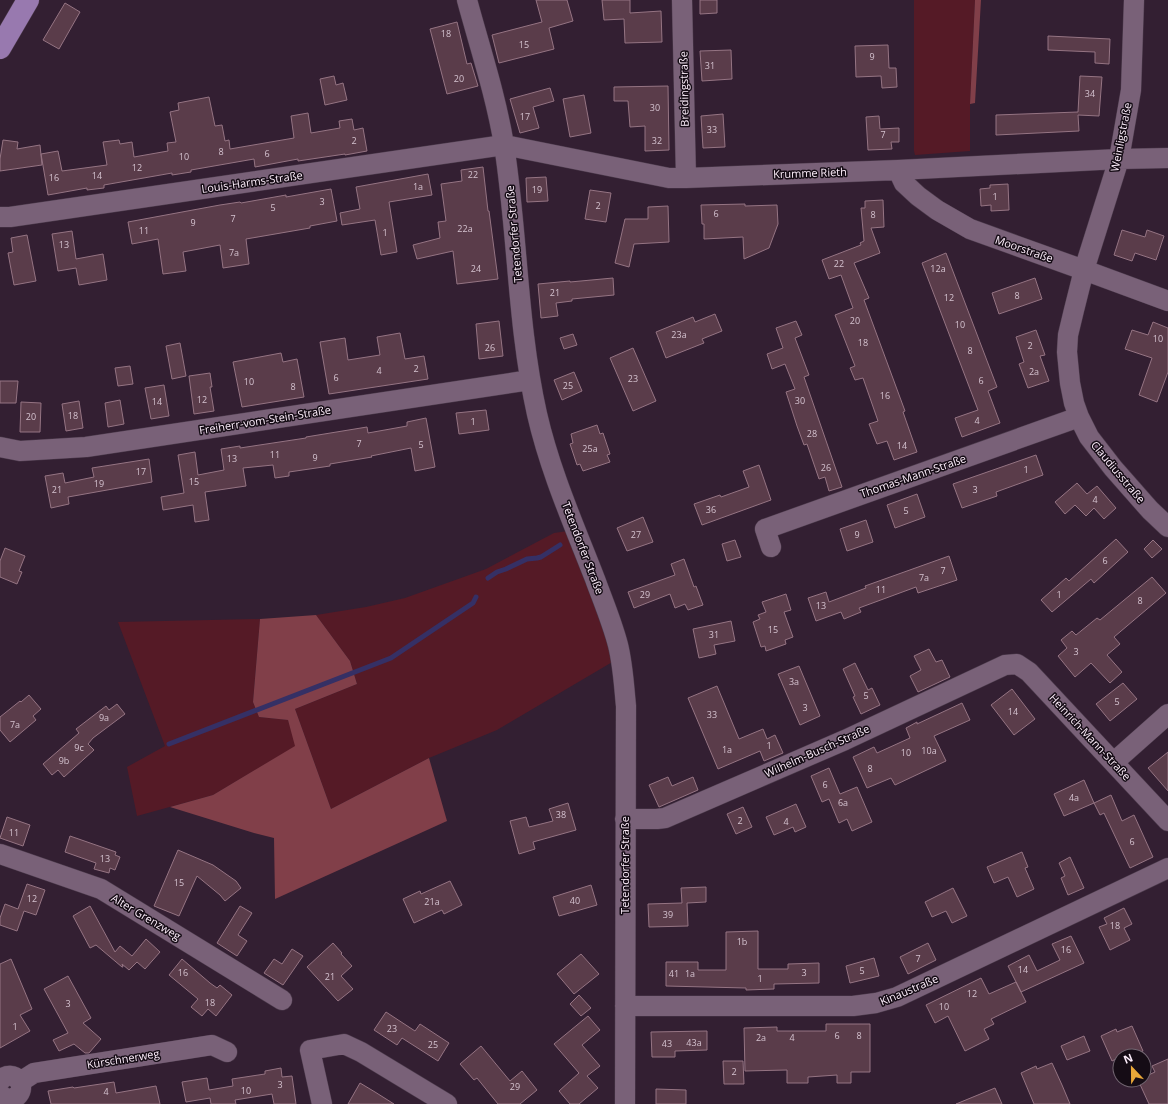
<svg xmlns="http://www.w3.org/2000/svg" width="1168" height="1104" viewBox="0 0 1168 1104" font-family="'Open Sans',sans-serif">
<style>
.green{fill:#551a26}
.forest{fill:#813f49}
.lines{fill:none;stroke-linecap:round;stroke-linejoin:round}
.stream{stroke:#353065;stroke-width:5}
.building{fill:#5a3c4a;stroke:#957483}
.minor-casing{stroke:#4c3b4c;stroke-width:21}
.major-casing{stroke:#4c3b4c;stroke-width:23}
.minor{stroke:#796178;stroke-width:20}
.major{stroke:#9879af;stroke-width:22}
.labels{text-anchor:middle;stroke-width:3;stroke-linejoin:round;paint-order:stroke}
.number-label{font-size:9px;fill:#d4c2cf}
.street-label{font-size:11px;fill:#fdeefb;stroke:#150c15}
</style>
<rect width="100%" height="100%" fill="#331f32"/>
<path class="green" d="M914,0H975L970,104V151L915,155L914,151Z
M568,531L614,661L497,730L429,758L331,809L295,709L357,684L350,661L316,615L366,607L405,598L486,569L554,533Z
M260,619L253,702L259,717L288,720L296,746L213,795L137,816L127,767L165,746L118,622Z"/>
<path class="forest" d="M975,0H981L975,103L970,104Z
M316,615L350,661L357,684L295,709L331,809L429,758L447,821L275,899L274,838L254,833L170,807L213,795L295,746L288,720L259,717L253,702L260,619Z"/>
<g class="lines">
<path class="stream" d="M488,578L497,572L506,569L527,559L537,558L541,557L560,545
M169,744L391,658L473,603L476,597"/>
</g>
<path class="building" d="M536,0H567L573,21L549,28L554,49L499,63L492,35L542,22Z
M602,0H630V13L661,11L662,42L625,43L624,19L604,20Z
M700,0H717V13L700,14Z
M65,3L80,12L59,49L43,40Z
M457,22L467,64L471,63L478,86L447,94L430,29Z
M1048,36L1110,39L1109,64L1095,63V52L1048,50Z
M888,45L889,68H896L897,87L882,88L881,76L856,77L855,46Z
M731,50L732,79L702,81L700,51Z
M334,76L336,85L343,83L347,100L325,105L320,79Z
M1080,76L1102,77L1099,116L1078,115L1079,131L996,135V115L1078,112Z
M668,86L669,150L645,151V126L630,127L628,101H614V87Z
M550,88L554,101L533,107L539,128L520,133L510,99Z
M584,95L591,133L570,137L563,99Z
M209,97L215,126L222,125L225,141L229,140L230,149L294,138L291,116L308,113L311,133L340,128L339,121L352,119L354,130L363,128L367,151L345,155V154L298,161V159L255,167L254,159L191,170V172L172,175V173L104,185V188L87,190V188L48,195L41,154L58,151L62,171L107,165L103,142L119,140L120,144L132,142L134,157L168,151L167,143L176,142L170,112L179,110L178,103Z
M723,114L725,147L703,148L701,116Z
M879,116L880,129L899,128V142H891L892,149L868,150L866,117Z
M3,140L18,142L17,149L40,145L42,165L0,171V159Z
M483,167L488,211H489L498,279L457,284L453,251L417,259L413,245L440,238L438,222L446,221L441,184L462,181L461,170Z
M428,174L432,195L389,202L397,252L381,255L375,220L342,225L340,213L360,209L356,187Z
M546,177L548,201L527,202L526,178Z
M1008,184L1009,210L991,211V205L981,206L980,189L990,188V185Z
M331,189L337,221L310,226V228L246,239L249,264L223,268L220,245L183,252L186,271L163,274L158,239L132,244L128,222L220,205L240,202L241,203L286,195V197Z
M590,190L611,193L606,222L585,219Z
M883,200L884,227L871,228L880,253L854,263L869,298L864,300L905,411L903,412L917,452L894,460L887,441L877,444L869,424L878,421L863,378L855,380L850,368L855,366L835,315L853,308L841,275L829,279L822,260L861,245L860,243L864,241L861,208H865V201Z
M745,204V206L777,205L778,224L769,248L744,259L743,237L704,239V224H702L701,205Z
M668,206L669,242L634,244L629,267L615,263L625,219H648V207Z
M1122,230L1145,237L1147,230L1164,236L1156,260L1135,253L1132,261L1114,255Z
M72,231L76,259L103,254L107,280L79,285L76,268L58,271L52,234Z
M27,235L36,281L14,285L8,253L13,252L11,238Z
M946,253L997,387L988,391L1000,423L962,437L955,418L978,410L922,263Z
M613,278L614,295L572,299V301L556,303L558,316L541,318L538,284L570,281V282Z
M1035,278L1042,299L999,314L992,293Z
M715,314L722,331L702,339L704,343L666,358L656,332L693,317L695,322Z
M499,321L503,356L479,359L476,324Z
M796,321L802,335L795,338L809,375L804,377L842,487L829,491L825,477L819,479L807,444L804,445L797,426L786,392L795,389L785,364L772,369L767,354L783,348L776,328Z
M1153,322L1168,328V372L1157,402L1139,395L1152,358L1125,349L1132,330L1148,335Z
M1036,330L1045,355L1040,356L1049,381L1028,388L1019,364L1024,362L1016,337Z
M400,333L405,359L424,356L428,379L329,394L320,342L345,338L348,360L380,355L377,337Z
M573,334L577,345L564,349L560,338Z
M180,343L186,376L172,379L166,346Z
M633,348L656,401L633,411L610,358Z
M281,353L283,362L297,359L304,397L242,407L233,362Z
M130,366L133,384L118,386L115,368Z
M574,372L582,391L562,400L554,380Z
M210,373L212,387H210L214,411L194,414L189,376Z
M0,381H18L16,403H0Z
M164,385L169,416L151,419L145,388Z
M120,400L124,424L108,427L105,403Z
M79,401L83,428L66,431L62,404Z
M21,402L41,403L40,432H20Z
M486,410L489,430L459,434L456,413Z
M426,418L435,467L415,471L411,448L371,456L372,457L330,464V466L289,472V476L275,478L273,465L243,468L246,486L205,492L209,520L195,522L193,505L163,510L161,497L184,493L178,455L195,452L198,475L224,470L221,449L240,446V448L306,438V437L367,427L368,433L407,426V422Z
M597,425L600,434L603,433L610,454L607,455L610,462L583,471L580,464L577,465L570,444L573,443L571,434Z
M1036,455L1043,475L996,492L997,496L962,508L953,484Z
M149,459L152,482L68,497L69,504L51,508L45,476L63,473L65,483L94,477L92,468Z
M759,465L771,500L702,525L694,504L720,495L721,497L749,487L743,471Z
M1077,483L1087,494L1097,486L1116,508L1104,519L1094,508L1086,516L1075,505L1065,514L1055,502Z
M917,494L925,517L895,528L887,505Z
M643,517L653,542L627,551L617,528Z
M866,520L873,542L847,551L840,529Z
M1116,539L1128,552L1094,583L1091,579L1052,612L1041,600L1066,578L1069,581Z
M735,540L741,557L727,561L722,544Z
M1153,540L1162,549L1152,558L1144,549Z
M5,548L25,556L19,571L22,572L17,584L0,577V561Z
M949,556L957,580L918,593L916,587L859,608L861,612L844,619L841,612L816,621L808,598L826,592L829,602L866,588L865,586Z
M684,559L694,587L696,586L703,605L688,610L685,604L675,608L670,594L634,608L628,592L675,575L671,564Z
M1152,577L1166,593L1114,637L1120,644L1107,655L1122,672L1110,683L1091,663L1075,677L1058,656L1067,648L1061,640L1072,631L1076,635L1097,618L1100,620Z
M786,594L791,610L784,612L793,637L785,640L786,644L766,651L765,646L761,647L753,622L760,619L758,615L766,612L762,602Z
M731,621L735,641L714,645L716,654L699,658L693,629Z
M929,649L936,662L942,660L950,677L918,692L910,676L921,670L914,656Z
M855,663L868,690L872,688L880,705L861,714L853,697L855,696L843,669Z
M799,666L820,716L800,725L778,674Z
M1123,683L1137,699L1110,721L1096,704Z
M717,686L739,739L763,729L767,739L775,735L783,753L764,761L760,751L718,769L688,698Z
M1012,689L1035,719L1014,735L991,705Z
M29,695L41,709L33,716L36,720L10,742L0,730V717L20,701L21,702Z
M962,703L970,720L934,736L946,761L895,785L891,778L867,788L853,757L874,747L877,753L910,738L906,728L917,722V724Z
M117,704L125,714L93,738L88,744L94,750L64,777L58,770L52,775L43,764L79,733L76,729L106,706L109,710Z
M1168,752V791L1148,768Z
M829,768L840,794L857,787L872,822L852,831L847,819L839,823L829,799L822,802L811,776Z
M668,777L672,786L693,777L698,790L659,807L649,785Z
M1084,780L1094,803L1064,816L1054,794Z
M1111,795L1122,821L1134,815L1153,857L1130,868L1104,813L1100,815L1094,803Z
M568,803L576,830L533,842L535,849L519,854L510,821L526,817L529,827L553,821L549,809Z
M796,804L806,827L795,832L793,827L774,835L766,817Z
M743,807L752,827L736,834L727,814Z
M7,817L30,825L23,846L0,838Z
M70,836L116,852L115,855L120,857L115,870L110,868L109,873L94,869L96,863L65,852Z
M178,850L213,865L236,881L241,888L225,901L220,895L197,876L179,916L154,906Z
M1022,852L1028,867L1025,868L1034,889L1017,897L1008,877L994,883L987,867Z
M1070,857L1084,888L1068,895L1061,878L1065,876L1059,863Z
M450,881L462,905L444,914L442,910L414,923L403,899L420,891L421,894Z
M27,884L45,890L36,915L24,911L17,931L0,925V918L5,904L18,909Z
M591,885L597,905L559,916L553,897Z
M706,887V902L687,903L688,926L649,927L648,904L682,903L681,888Z
M953,888L967,916L952,923L946,911L932,917L925,902Z
M90,906L115,952L120,946L132,956L146,939L160,952L145,969L137,962L129,970L122,964L123,967H122L96,945L90,948L73,916Z
M240,906L252,913L238,935L247,941L237,956L217,943Z
M1124,908L1132,924L1124,928L1130,940L1110,950L1099,927L1107,924L1104,918Z
M758,931V969H788V964L819,963V983L774,984V989L746,990V988L666,986V962H698V970H726V932Z
M1071,936L1084,963L1021,992L1008,966L1029,955L1037,971L1060,960L1052,944Z
M333,943L342,953L341,954L352,966L341,976L353,989L338,1001L307,967Z
M928,943L936,960L908,974L900,957Z
M292,949L303,956L283,985L264,973L274,959L282,964Z
M581,954L599,974L574,994L557,974Z
M874,958L879,976L850,983L846,966Z
M11,959L32,1009L20,1015L30,1031L0,1048V964Z
M182,959L210,983L217,988L220,985L232,995L216,1016L208,1009L202,1016L191,1007L198,999L169,975Z
M68,976L91,1018L83,1023L101,1039L89,1053H85L74,1044L59,1051L53,1040L68,1033L44,989Z
M981,978L989,994L1016,982L1026,1002L991,1019L994,1024L984,1029L989,1039L965,1051L948,1016L935,1023L926,1005Z
M579,995L591,1008L581,1016L570,1004Z
M386,1012L415,1031L420,1024L449,1043L438,1061L402,1038L397,1045L374,1030Z
M588,1016L600,1030L582,1045L600,1066L587,1076L598,1088L579,1104H570L559,1091L579,1073L554,1044Z
M826,1024H870V1072H851V1083H837V1075L808,1077V1083H787V1070L745,1071L744,1028L777,1027V1031H826Z
M1132,1026L1143,1051L1130,1056H1127V1054L1120,1056V1057L1112,1061L1101,1036L1116,1029L1117,1032Z
M707,1031V1050L675,1051V1057H652L651,1032Z
M1084,1036L1090,1051L1067,1060L1061,1046Z
M481,1046L510,1081L522,1071L537,1090L520,1104H498L477,1078L474,1080L460,1064Z
M1168,1059V1104H1149L1138,1080H1144V1077L1155,1072L1152,1066Z
M723,1061H743L744,1084H724Z
M1052,1063L1062,1085L1070,1104H1034L1021,1073L1036,1066L1037,1069Z
M281,1068L282,1077L292,1076L296,1104H274L272,1094L235,1100L236,1104H211L210,1098L186,1102L182,1082L207,1078L209,1090L233,1086L232,1079L265,1074V1071Z
M114,1082L116,1093L156,1086L160,1104H51L48,1091L73,1087L74,1088Z
M360,1083L375,1092L394,1104H348Z
M995,1088L1002,1104H956Z
M656,1089L686,1090V1104H656Z"/>
<g class="lines">
<g class="minor-casing">
<path id="minor" d="M467,0C480,48 496,96 504,145C518,234 517,325 537,414C550,471 574,525 595,579C603,601 612,622 618,645C623,665 624,686 626,706L625,1104
M682,0L686,178
M1134,0L1131,90L1119,159L1084,270L1074,310L1068,335L1067,352L1070,383L1074,403L1079,417L1089,437L1113,468L1150,510L1168,527
M898,170L904,183L918,196L937,210L970,229L1084,270L1168,301
M0,217H10L504,145L669,178H686L898,170L1119,159L1168,158
M0,447L20,451L86,447L530,380
M771,547L765,529L1079,417
M1114,762L1168,714
M625,819H657L665,818L845,740L1005,665L1017,664L1029,672L1168,821
M0,854L101,889L282,1000
M625,1006H853L876,1003L897,997L1168,868
M0,1081C13,1065 32,1089 13,1099L5,1098L0,1094
M20,1082L34,1073L212,1045L227,1052
M322,1104L310,1050L344,1044L361,1052L447,1104"/>
</g>
<g class="major-casing">
<path id="major" d="M0,48L28,0"/>
</g>
<use href="#minor" class="minor"/>
<use href="#major" class="major"/>
</g>
<g class="labels">
<g class="number-label">
<text x="446" y="37">18</text>
<text x="524" y="48">15</text>
<text x="872" y="60">9</text>
<text x="710" y="69">31</text>
<text x="459" y="82">20</text>
<text x="1090" y="97">34</text>
<text x="655" y="111">30</text>
<text x="525" y="120">17</text>
<text x="712" y="133">33</text>
<text x="883" y="138">7</text>
<text x="354" y="144">2</text>
<text x="657" y="144">32</text>
<text x="221" y="155">8</text>
<text x="267" y="157">6</text>
<text x="184" y="160">10</text>
<text x="137" y="171">12</text>
<text x="473" y="178">22</text>
<text x="97" y="179">14</text>
<text x="54" y="181">16</text>
<text x="418" y="190">1a</text>
<text x="537" y="193">19</text>
<text x="995" y="200">1</text>
<text x="322" y="205">3</text>
<text x="598" y="209">2</text>
<text x="273" y="211">5</text>
<text x="716" y="217">6</text>
<text x="873" y="218">8</text>
<text x="233" y="222">7</text>
<text x="193" y="226">9</text>
<text x="465" y="232">22a</text>
<text x="144" y="234">11</text>
<text x="385" y="236">1</text>
<text x="64" y="248">13</text>
<text x="234" y="256">7a</text>
<text x="839" y="267">22</text>
<text x="476" y="272">24</text>
<text x="938" y="272">12a</text>
<text x="555" y="296">21</text>
<text x="1017" y="299">8</text>
<text x="949" y="301">12</text>
<text x="855" y="324">20</text>
<text x="960" y="328">10</text>
<text x="679" y="338">23a</text>
<text x="1158" y="342">10</text>
<text x="863" y="346">18</text>
<text x="1030" y="349">2</text>
<text x="490" y="351">26</text>
<text x="970" y="354">8</text>
<text x="416" y="372">2</text>
<text x="379" y="374">4</text>
<text x="1034" y="375">2a</text>
<text x="336" y="381">6</text>
<text x="633" y="382">23</text>
<text x="981" y="384">6</text>
<text x="249" y="385">10</text>
<text x="568" y="389">25</text>
<text x="293" y="390">8</text>
<text x="885" y="399">16</text>
<text x="202" y="403">12</text>
<text x="800" y="404">30</text>
<text x="157" y="405">14</text>
<text x="73" y="419">18</text>
<text x="31" y="420">20</text>
<text x="977" y="424">4</text>
<text x="473" y="425">1</text>
<text x="812" y="437">28</text>
<text x="359" y="447">7</text>
<text x="421" y="448">5</text>
<text x="902" y="449">14</text>
<text x="590" y="452">25a</text>
<text x="275" y="458">11</text>
<text x="315" y="461">9</text>
<text x="232" y="462">13</text>
<text x="826" y="471">26</text>
<text x="1026" y="473">1</text>
<text x="141" y="475">17</text>
<text x="194" y="485">15</text>
<text x="99" y="487">19</text>
<text x="57" y="493">21</text>
<text x="975" y="493">3</text>
<text x="1095" y="503">4</text>
<text x="711" y="513">36</text>
<text x="906" y="514">5</text>
<text x="636" y="538">27</text>
<text x="857" y="538">9</text>
<text x="1105" y="564">6</text>
<text x="943" y="574">7</text>
<text x="924" y="581">7a</text>
<text x="881" y="593">11</text>
<text x="645" y="598">29</text>
<text x="1059" y="598">1</text>
<text x="1140" y="604">8</text>
<text x="821" y="609">13</text>
<text x="773" y="633">15</text>
<text x="714" y="638">31</text>
<text x="1076" y="655">3</text>
<text x="794" y="685">3a</text>
<text x="866" y="699">5</text>
<text x="1117" y="705">5</text>
<text x="805" y="711">3</text>
<text x="1013" y="715">14</text>
<text x="712" y="718">33</text>
<text x="104" y="721">9a</text>
<text x="15" y="728">7a</text>
<text x="769" y="749">1</text>
<text x="79" y="751">9c</text>
<text x="727" y="753">1a</text>
<text x="929" y="754">10a</text>
<text x="906" y="756">10</text>
<text x="64" y="764">9b</text>
<text x="870" y="772">8</text>
<text x="825" y="788">6</text>
<text x="1074" y="801">4a</text>
<text x="843" y="806">6a</text>
<text x="561" y="818">38</text>
<text x="740" y="824">2</text>
<text x="786" y="825">4</text>
<text x="14" y="836">11</text>
<text x="1132" y="845">6</text>
<text x="105" y="862">13</text>
<text x="179" y="886">15</text>
<text x="32" y="902">12</text>
<text x="575" y="904">40</text>
<text x="432" y="905">21a</text>
<text x="668" y="918">39</text>
<text x="1115" y="929">18</text>
<text x="742" y="945">1b</text>
<text x="1066" y="953">16</text>
<text x="918" y="962">7</text>
<text x="1023" y="973">14</text>
<text x="862" y="974">5</text>
<text x="183" y="976">16</text>
<text x="804" y="976">3</text>
<text x="674" y="977">41</text>
<text x="690" y="977">1a</text>
<text x="330" y="980">21</text>
<text x="760" y="982">1</text>
<text x="972" y="997">12</text>
<text x="210" y="1006">18</text>
<text x="68" y="1007">3</text>
<text x="944" y="1010">10</text>
<text x="15" y="1030">1</text>
<text x="392" y="1032">23</text>
<text x="837" y="1039">6</text>
<text x="859" y="1039">8</text>
<text x="761" y="1041">2a</text>
<text x="792" y="1041">4</text>
<text x="694" y="1046">43a</text>
<text x="667" y="1047">43</text>
<text x="433" y="1048">25</text>
<text x="734" y="1075">2</text>
<text x="280" y="1088">3</text>
<text x="515" y="1090">29</text>
<text x="246" y="1094">10</text>
<text x="106" y="1095">4</text>
</g>
<g class="street-label">
<text transform="translate(684 89) rotate(-91)" y="4">Breidingstraße</text>
<text transform="translate(1121 137) rotate(-79)" y="4">Weinligstraße</text>
<text transform="translate(810 173) rotate(-2)" y="4">Krumme Rieth</text>
<text transform="translate(252 182) rotate(-8)" y="4">Louis-Harms-Straße</text>
<text transform="translate(514 234) rotate(-95)" y="4">Tetendorfer Straße</text>
<text transform="translate(1024 249) rotate(19)" y="4">Moorstraße</text>
<text transform="translate(265 420) rotate(-9)" y="4">Freiherr-vom-Stein-Straße</text>
<text transform="translate(1118 472) rotate(50)" y="4">Claudiusstraße</text>
<text transform="translate(913 476) rotate(-19)" y="4">Thomas-Mann-Straße</text>
<text transform="translate(583 548) rotate(69)" y="4">Tetendorfer Straße</text>
<text transform="translate(1090 737) rotate(47)" y="4">Heinrich-Mann-Straße</text>
<text transform="translate(817 751) rotate(-24)" y="4">Wilhelm-Busch-Straße</text>
<text transform="translate(625 865) rotate(-90)" y="4">Tetendorfer Straße</text>
<text transform="translate(146 917) rotate(31)" y="4">Alter Grenzweg</text>
<text transform="translate(909 990) rotate(-23)" y="4">Kinaustraße</text>
<text transform="translate(123 1059) rotate(-9)" y="4">Kürschnerweg</text>
</g>
</g>
<g transform="translate(1132 1068) rotate(338)"><circle r="19" fill="#150c15" stroke="#726671"/>
<path d="M0-3L7 15L0 10L-7 15Z" fill="#eba939"/>
<text y="-6" font-size="11" font-weight="bold" text-anchor="middle" fill="#fdeefb">N</text>
</g>
</svg>
